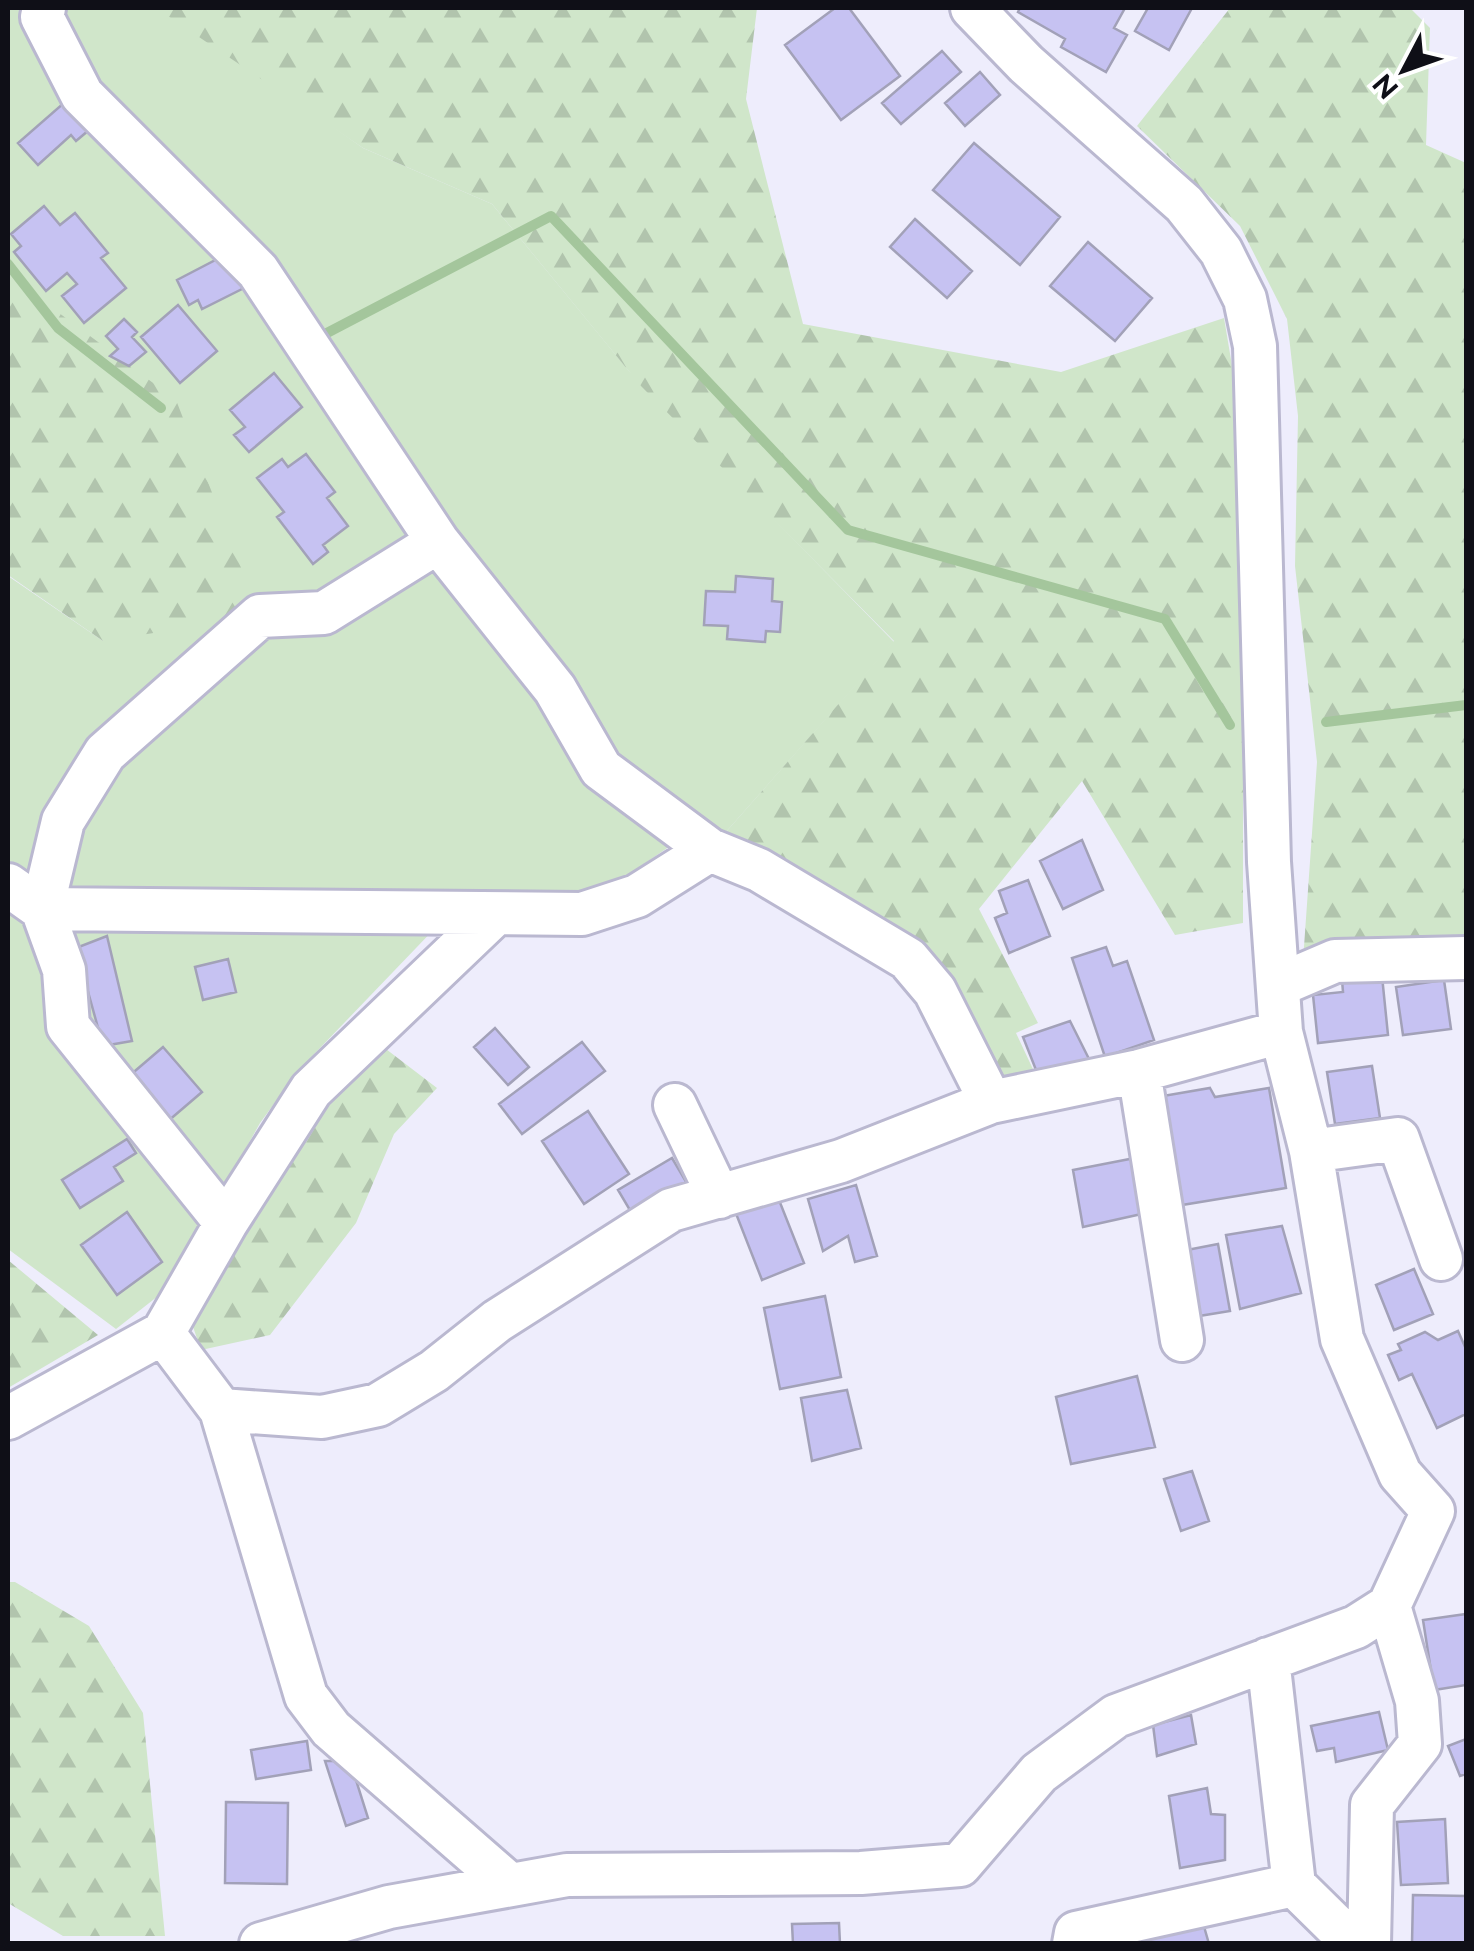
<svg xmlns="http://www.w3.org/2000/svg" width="1474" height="1951" viewBox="0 0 1474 1951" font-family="Raleway,sans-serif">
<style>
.green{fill:#d0e6ca}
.forest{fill:url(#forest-firs)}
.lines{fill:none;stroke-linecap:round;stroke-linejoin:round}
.stream{stroke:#a4c69c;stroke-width:10}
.building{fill:#c6c2f2;stroke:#a2a1b8;stroke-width:2.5}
.minor-casing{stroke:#bab8d0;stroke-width:48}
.minor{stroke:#fff;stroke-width:42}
</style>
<defs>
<pattern id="forest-firs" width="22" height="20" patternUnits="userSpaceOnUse" patternTransform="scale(2.5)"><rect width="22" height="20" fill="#d0e6ca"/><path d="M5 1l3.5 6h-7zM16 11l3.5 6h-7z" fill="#b1c4ad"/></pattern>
</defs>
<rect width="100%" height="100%" fill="#eeedfc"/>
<path class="green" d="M8,8H164L363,148L492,204L629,371L894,642L710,850L679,840L616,883L554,900L464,898L298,1071L260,1123L167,1289L116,1329L8,1249V576L103,641L8,294Z"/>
<path class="forest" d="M163,8H757L746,99L803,324L1061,372L1224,318L1243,431V923L1175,935L1082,781L979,909L1038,1023L1016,1033L1039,1082L991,1102L937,993L710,850L894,641L641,386L492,204L363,148L162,12Z
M1230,8H1410L1430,28L1426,145L1466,163V956L1302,975L1317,762L1295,566L1298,416L1287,319L1240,226L1137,126Z
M8,275L176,400L260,616L103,641L8,575Z
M382,1046L437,1088L394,1134L356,1223L270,1335L201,1350L191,1321L297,1134Z
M8,1260L98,1335L8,1388Z
M8,1582H15L89,1626L143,1713L165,1936H63L8,1903Z"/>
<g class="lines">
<path class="stream" d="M8,264L58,328L161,408
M325,334L551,216L848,530L1165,619L1230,725
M1326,722L1466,705"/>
</g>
<path class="building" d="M835,8H849L900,76L841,120L785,45Z
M1020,8H1125L1114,28L1127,35L1106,72L1061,47L1065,39L1018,12Z
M1148,8H1192L1169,50L1135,31Z
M942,51L961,72L901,124L882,103Z
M980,72L1000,95L965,126L945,103Z
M65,102L89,130L76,141L71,135L38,165L18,143Z
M974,143L1060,217L1020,265L933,190Z
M44,206L60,225L75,213L108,253L101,258L126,288L84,323L62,296L77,284L67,273L46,291L14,252L21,246L11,234Z
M915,219L972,271L947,298L890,247Z
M1088,242L1152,298L1115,341L1050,286Z
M227,254L244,288L202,309L198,300L189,305L177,280Z
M178,305L217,351L180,383L141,337Z
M124,319L137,332L132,337L146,352L129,366L110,356L118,349L106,336Z
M274,373L302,407L249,452L234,435L245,427L230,410Z
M306,454L335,492L327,498L348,526L323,545L328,552L313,564L277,517L284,512L257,478L282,459L288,467Z
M736,576L773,579L772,601L782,602L780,632L766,631L765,642L727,639L728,626L704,625L706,591L735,592Z
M1082,840L1103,890L1063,909L1040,861Z
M1028,880L1050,936L1009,953L995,918L1007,913L999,891Z
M107,936L132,1041L103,1046L76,948Z
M1106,947L1113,966L1127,961L1154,1040L1105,1057L1072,958Z
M228,959L236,992L203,1000L195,967Z
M1382,976L1388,1035L1318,1043L1313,995L1343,992L1342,980Z
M1444,980L1451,1029L1403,1035L1396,987Z
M1070,1021L1089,1059L1038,1075L1023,1037Z
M495,1028L529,1067L508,1085L474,1047Z
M582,1042L605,1071L522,1134L499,1104Z
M163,1047L202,1092L167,1122L128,1077Z
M1372,1066L1380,1118L1335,1124L1327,1072Z
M1210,1088L1215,1097L1269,1088L1286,1188L1182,1205L1163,1096Z
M588,1111L629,1174L584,1204L542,1141Z
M127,1139L136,1153L114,1167L123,1181L80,1208L62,1180Z
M1140,1157L1155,1211L1083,1227L1073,1170Z
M672,1158L688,1185L634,1217L618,1190Z
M856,1185L877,1256L855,1262L848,1236L823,1251L808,1199Z
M777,1195L804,1263L762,1280L735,1211Z
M127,1212L162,1262L117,1295L81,1245Z
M1282,1226L1301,1293L1240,1309L1226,1235Z
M1218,1244L1230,1311L1199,1316L1187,1250Z
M1414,1269L1433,1314L1394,1330L1376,1285Z
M825,1296L841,1377L780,1389L764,1308Z
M1458,1331L1466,1349V1414L1437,1428L1412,1374L1399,1380L1388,1355L1401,1350L1398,1344L1425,1332L1438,1340Z
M1137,1376L1155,1447L1071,1464L1056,1397Z
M847,1390L861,1448L812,1461L801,1398Z
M1192,1471L1209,1521L1181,1531L1164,1479Z
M1466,1614V1685L1434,1690L1423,1620Z
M1379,1712L1388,1750L1336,1762L1334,1748L1317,1751L1311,1726Z
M1191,1715L1196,1744L1157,1756L1153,1725Z
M1466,1739V1774L1460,1776L1448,1746Z
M307,1741L311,1770L256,1779L251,1750Z
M325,1761H350L368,1818L346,1826Z
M1207,1788L1211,1814L1225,1815V1860L1180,1868L1169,1796Z
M226,1802L288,1803L287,1884L225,1883Z
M1445,1819L1448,1883L1401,1885L1397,1822Z
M1413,1895L1466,1896V1944H1412Z
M1201,1916L1209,1944H1142L1139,1934Z
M839,1923L840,1944H793L792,1924Z"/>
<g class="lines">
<g class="minor-casing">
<path id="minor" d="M44,8L42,17L82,95L258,271L438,542L555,689L601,769L710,850L759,870L908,959L935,991L991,1102L1139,1071L1281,1032
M972,8L1026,64L1184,204L1221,251L1245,299L1255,346L1269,862L1281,1032L1311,1151L1342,1339L1400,1474L1433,1511
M8,885L42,909L582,914L637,896L710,850
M1279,985L1335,961L1466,958
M1139,1071L1182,1340
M675,1105L719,1197
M1311,1151L1398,1139L1441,1259
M226,1223L311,1090L493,916
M163,1333L221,1410L322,1417L378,1405L434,1371L497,1321L671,1210L841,1161L991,1102
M221,1410L306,1696L331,1729L510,1885
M8,1418L163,1333L226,1223L68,1026L64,970L42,909L63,821L105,753L260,616L324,613L438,542
M1268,1659L1294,1885L1354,1944
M261,1944L389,1907L567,1875L861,1873L960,1865L1039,1773L1116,1716L1356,1627L1389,1606L1433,1511
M1074,1944L1076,1933L1294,1885
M1369,1944L1372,1805L1420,1744L1417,1701L1389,1606"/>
</g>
<use href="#minor" class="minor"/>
</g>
<rect width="1474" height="1951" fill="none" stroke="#0f0f17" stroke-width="20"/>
<g transform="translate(1404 70) rotate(229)" stroke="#ffffff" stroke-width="8" paint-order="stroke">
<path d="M0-8L18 38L0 25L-18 38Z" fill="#0f0f17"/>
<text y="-15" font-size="28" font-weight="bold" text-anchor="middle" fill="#0f0f17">N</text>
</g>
</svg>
